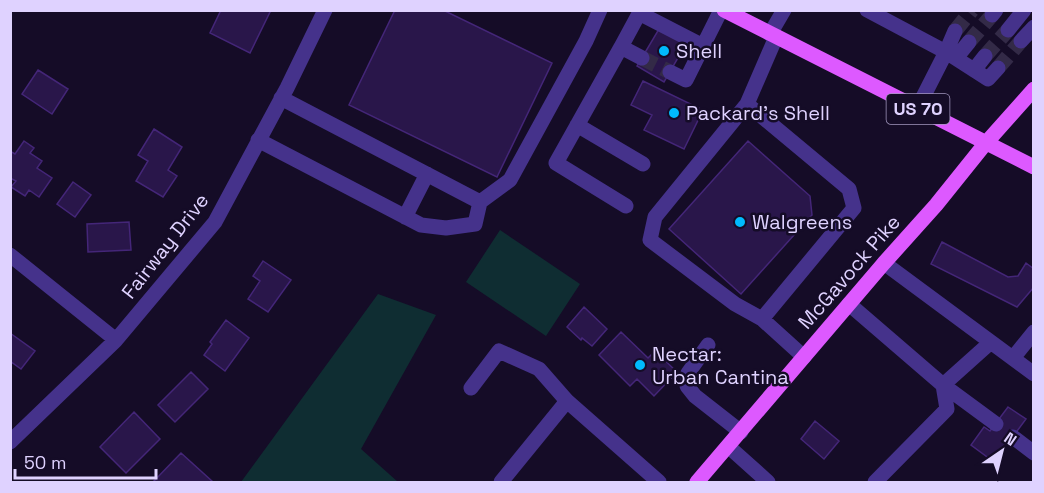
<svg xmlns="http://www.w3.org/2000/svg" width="1044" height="493" viewBox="0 0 1044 493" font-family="'Space Grotesk',sans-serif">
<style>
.green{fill:#0f2d32}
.building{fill:#29164a;stroke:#442678;stroke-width:1.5}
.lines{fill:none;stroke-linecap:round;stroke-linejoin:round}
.minor-tunnel{stroke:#332a47;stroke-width:15;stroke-dasharray:15 8;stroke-linecap:butt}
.minor{stroke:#45328b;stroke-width:15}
.major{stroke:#dd59ff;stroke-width:15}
.poi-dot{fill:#00bafd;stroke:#150c27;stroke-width:2}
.labels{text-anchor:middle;stroke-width:5;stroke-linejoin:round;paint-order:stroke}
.shield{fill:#150c27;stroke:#a297be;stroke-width:1.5}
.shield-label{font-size:18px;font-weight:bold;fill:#dfd2ff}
.poi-label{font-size:20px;fill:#dfd2ff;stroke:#150c27;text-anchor:start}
.street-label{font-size:20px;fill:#dfd2ff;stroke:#150c27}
</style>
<rect width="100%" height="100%" fill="#150c27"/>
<path class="green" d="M500,230L580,284L546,336L466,282Z
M378,294L436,315L361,449L398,482H241Z"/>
<path class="building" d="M221,10H271L250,53L210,33Z
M395,10H443L552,63L497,177L349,105Z
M659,29L686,44L664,82L637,66Z
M38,70L68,89L52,114L22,94Z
M643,81L703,110L684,149L644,130L652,115L631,105Z
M154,129L182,147L168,170L177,176L163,197L136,181L148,161L138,155Z
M24,141L34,148L30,153L42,161L37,168L52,178L39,197L29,190L25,196L11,187L16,181L10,178V151L15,154Z
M748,141L810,196L812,215L741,294L669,229Z
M73,182L91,195L75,217L57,204Z
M129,222L131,250L88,252L87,224Z
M942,242L1008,277L1018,276L1026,263L1034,269V287L1017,307L931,264Z
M263,261L291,280L268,312L248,299L260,281L253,276Z
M584,307L607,329L592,346L582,338L581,340L567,327Z
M226,320L249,338L225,371L204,355L212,344L210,342Z
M621,332L648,358L655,351L677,372L654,396L637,379L630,386L599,355Z
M10,333L35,351L21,369L10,361Z
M191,372L208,389L175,422L158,405Z
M1008,407L1026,419L994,462L971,445L984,427L990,431Z
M134,412L160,439L126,473L100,447Z
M815,421L839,441L824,459L801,439Z
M181,453L213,482H153Z"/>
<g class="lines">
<path class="minor-tunnel" d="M955,31L972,10
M969,42L992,15
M985,56L1008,30
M642,58L670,72
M998,68L1021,41"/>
<path class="minor" d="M641,10L621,47L642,58
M867,10L946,52L917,109
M639,13L703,46
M992,15L996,10
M1008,30L1024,10
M955,31L946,52L988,79L998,68
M770,34L784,10
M1021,41L1034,27
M621,47L556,163L626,206
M956,58L969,42
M974,70L985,56
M670,72L686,80L721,10
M281,98L480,202L510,180L586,41L600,10
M747,104L849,189L854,208L762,319L735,304L650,240L655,217L747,104L776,37
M577,125L643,164
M258,140L421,225L446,228L475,224L480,202
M405,217L427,174
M10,255L116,340
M884,263L1034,374
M849,304L943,385L996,424
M762,319L804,357
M708,345L688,373L687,386L695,396L741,432
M1013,358L1034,332
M471,388L499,351L539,369L567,401
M1013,437L1034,453
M10,442L116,340L215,222L287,88L325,10
M729,447L768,482
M501,482L567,401L659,482
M875,482L947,409L943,385L991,342"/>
<path class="major" d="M724,10L1034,167
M697,482L884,263L936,205L985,144L1034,89"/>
</g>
<g class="poi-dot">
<circle cx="664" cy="51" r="6"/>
<circle cx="674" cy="113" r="6"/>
<circle cx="740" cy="222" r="6"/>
<circle cx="640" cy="365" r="6"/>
</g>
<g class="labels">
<rect class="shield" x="886.5" y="94" width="63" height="30" rx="4.5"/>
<g class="shield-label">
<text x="918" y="115">US 70</text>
</g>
<g class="poi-label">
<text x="676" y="58">Shell</text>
<text x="686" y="120">Packard's Shell</text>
<text x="752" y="229">Walgreens</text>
<text x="652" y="361">Nectar:<tspan x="652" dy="23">Urban Cantina</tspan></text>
</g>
<g class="street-label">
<text transform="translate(165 246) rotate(-52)" y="7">Fairway Drive</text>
<text transform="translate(849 272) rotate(-49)" y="7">McGavock Pike</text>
</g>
</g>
<rect width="1044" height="493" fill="none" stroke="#dfd2ff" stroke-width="24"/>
<g transform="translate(1002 451) rotate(35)" stroke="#150c27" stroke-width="4.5" paint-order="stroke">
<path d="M0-4.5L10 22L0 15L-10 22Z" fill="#dfd2ff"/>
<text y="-9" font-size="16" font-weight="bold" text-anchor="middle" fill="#dfd2ff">N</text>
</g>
<path d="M15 469v9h141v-9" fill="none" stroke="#dfd2ff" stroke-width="3"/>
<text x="24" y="469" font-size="18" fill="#dfd2ff" stroke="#150c27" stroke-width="4.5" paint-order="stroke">50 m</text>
</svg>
